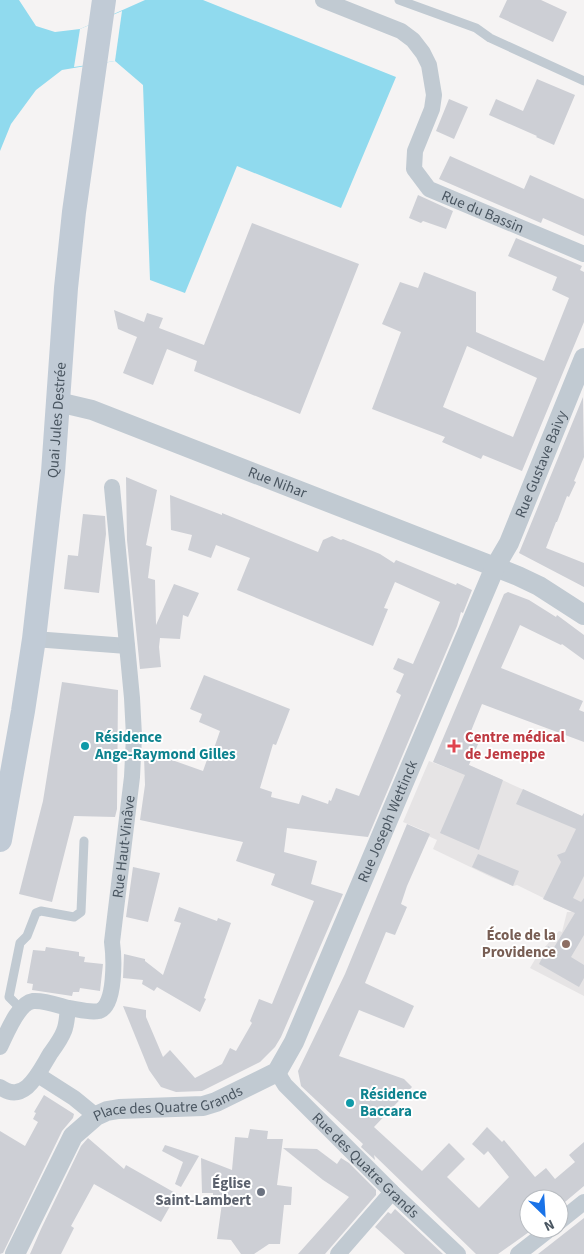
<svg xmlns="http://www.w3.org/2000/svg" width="584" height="1254" viewBox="0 0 584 1254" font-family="'Source Sans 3',sans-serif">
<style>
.education{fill:#e6e4e5}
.water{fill:#90daee}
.pier{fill:#f5f3f3}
.building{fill:#cdcfd5;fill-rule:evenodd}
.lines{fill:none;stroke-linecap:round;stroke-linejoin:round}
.service{stroke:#c1cad2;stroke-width:9}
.minor{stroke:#c1cad2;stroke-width:16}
.tertiary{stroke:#c1cad2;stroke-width:20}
.secondary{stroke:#c1cbd6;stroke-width:24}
.culture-dot{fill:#0f9aa8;stroke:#fff;stroke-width:2}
.health-dot{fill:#e0444e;stroke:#fff;stroke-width:2}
.education-dot{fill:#8d6e63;stroke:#fff;stroke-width:2}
.worship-dot{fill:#6b7280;stroke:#fff;stroke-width:2}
.labels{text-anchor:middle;stroke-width:4;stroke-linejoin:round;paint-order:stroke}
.street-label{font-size:15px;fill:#4a5661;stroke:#fff}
.culture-label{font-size:15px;font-weight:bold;fill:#0d838f;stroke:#fff;text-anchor:start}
.health-label{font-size:15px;font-weight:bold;fill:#be3a42;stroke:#fff;text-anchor:start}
.education-label{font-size:15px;font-weight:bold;fill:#785e54;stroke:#fff;text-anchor:end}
.worship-label{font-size:15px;font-weight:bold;fill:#5b616d;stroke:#fff;text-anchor:end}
</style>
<rect width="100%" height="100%" fill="#f5f3f3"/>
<path class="education" d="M429,761L458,772L469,765L584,817V996L530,968L537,956L559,931L562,932L567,912H572L517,885L513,886L491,877L433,849L437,840L424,834L425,831L403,822Z"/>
<path class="water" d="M0,0H19L36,26L55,32L80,29L145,0H203L396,77L341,208L237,166L185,293L150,280L143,85L115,61L62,70L36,90L11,124L0,151Z"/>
<path class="pier" d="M122,11L115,61L74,67L80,29Z"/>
<path class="building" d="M507,0H541L567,12L553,42L499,17Z
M537,79L575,95L554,145L536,137L537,136L489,115L496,99L523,111Z
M449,99L468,107L454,139L436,131Z
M450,156L524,189L530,175L584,199V236L543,218L541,223L439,179Z
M418,195L453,211L446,229L423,221L421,223L409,218Z
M252,223L359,264L300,414L194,371L197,361L167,349L153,385L123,373L137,337L118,329L114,310L144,322L147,313L163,318L159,328L204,345Z
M516,238L582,266L580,270L584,272V322L522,471L483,455L481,459L442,442L445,437L372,409L401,332L382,324L400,282L418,288L424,272L476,292V332L544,361L569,298L552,290L557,277L508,256ZM467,346L537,378L513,437L443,407Z
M583,397L584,457L574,481L576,482L569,497L567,496L557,522H556L546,548L584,563V587L519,553Z
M126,477L157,490L146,545L152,547L148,578L155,580L156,625L174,584L199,593L188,617L183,615L180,639L160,638L159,647L161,667L140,669L127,540Z
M170,495L222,515V513L318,552L323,540L332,536L341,540L343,539L380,554L394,563L396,560L456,585L457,583L472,590L463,613L461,612L457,626L368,837L287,828L284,852L317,861L311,884L343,894L281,1037L275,1047L260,1062L202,1091L176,1092L161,1087L149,1070L123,1006L146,1010V1017L163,1057L170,1050L195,1078L222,1064L230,1048L236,1051L252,1023L250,1021L259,999L272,1004L314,901L271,885L275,874L236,861L243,842L140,820L145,785L144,756L172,760L203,771L208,757H211L220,731L199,722L202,714L190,709L204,675L290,709L276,745L273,744L260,788L272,792L271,797L299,804L302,795L328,804L329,800L331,801L336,788L359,796L401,695L396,692L404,674L393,669L398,658L413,664L440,602L395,582L384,608L388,609L373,646L237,590L250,558L216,545L211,558L188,550L192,535L171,530Z
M83,514L105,516L106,534L99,593L64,589L68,555L78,556Z
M508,592L529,600L556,617L557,615L584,635V660L562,644L561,645L520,625L501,668L583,701L579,710L584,712V742L482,704L471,731L482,735L468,767L469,765L503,780L479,850L440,833L465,775L433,762L504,594Z
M62,682L118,690L117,809L115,817L74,816L52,902L19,894L43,801Z
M523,789L582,816L584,813V876L573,898L581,902L584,898V935L571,957L584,965V978L579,987L539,964L548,946L553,949L575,913L543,899L561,862L557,855L565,852L576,829L516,804Z
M407,824L430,834L407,886L401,904L407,907L395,935L386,932L365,983L414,1006L404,1028L359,1010L339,1056L404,1079L412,1087L374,1127L422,1171L449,1143L465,1159L447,1177L479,1208L509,1177L488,1151L484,1155L472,1144L487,1127L502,1142L504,1140L535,1177L546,1168L555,1179L575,1162L569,1155L584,1142V1186L559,1207V1199H529V1232L498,1254H476L374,1155L375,1160L361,1147L363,1144L301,1086L298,1071L345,974Z
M478,854L519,871L513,886L472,867Z
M133,867L160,873L148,922L126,917Z
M179,907L217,921L218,918L231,923L204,998L206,999L200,1012L157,987L154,991L142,984L143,980L123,978L124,954L145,959V961L163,975L181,923L174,921Z
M46,947L79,952V956L85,957L84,962L103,964L100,991L80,988L79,992H73L72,996L32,990L33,984L27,983L33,950L45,951Z
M44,1095L74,1114L73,1118L62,1131L3,1253L0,1254V1131L25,1146L38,1122L33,1119L36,1113L34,1112Z
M250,1129L268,1131L267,1139H283L277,1185L292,1187L291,1205H284L280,1244H269L254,1254H241L231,1240L217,1239L223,1196L213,1195V1193H202L201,1158L232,1170L235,1137L248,1138Z
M88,1138L124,1169L126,1165L177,1194L161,1222L94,1184L71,1226L74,1228L61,1254H30L41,1229L81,1146Z
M165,1145L199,1156L181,1187L175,1184L183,1162L162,1151Z
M283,1148L317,1149L337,1164L341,1158L349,1163L376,1190V1195L325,1254H298L349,1197L323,1180Z
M395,1209L443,1254H405L375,1227L388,1212L391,1214Z
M584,1218V1254H538L547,1247Z"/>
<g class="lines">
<path class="service" d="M399,0L476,28L490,38L584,81
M21,1009L9,997L20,943L27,936L36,913L41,911L74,917L81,912L84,841"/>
<g class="minor">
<path id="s1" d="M323,0L401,31L413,40L423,53L429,65L434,95L432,109L415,151L414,169L429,189L584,254"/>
<path d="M34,639L127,646"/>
<path id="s2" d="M68,1008C77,1009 89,1013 99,1011C116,1006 114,957 112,942L132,777L134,736L132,698L112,487"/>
<path d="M0,1047C6,1035 18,1003 33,1001C44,1000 57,1005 68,1008C67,1015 67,1024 64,1031C61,1039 55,1047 50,1054C39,1072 25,1105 0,1087"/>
<path id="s3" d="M277,1072L285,1085L392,1192L458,1254"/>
<path d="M38,1075L74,1098L96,1116"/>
<path d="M559,1222L584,1202"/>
<path d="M338,1254L392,1192"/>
<path d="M518,1254L550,1229"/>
</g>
<g class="tertiary">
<path id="s4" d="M58,402L92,410L518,576L539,586L584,615"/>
<path id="s5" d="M15,1254L73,1136L96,1116L107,1111L119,1109L203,1106L216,1102L277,1072L294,1042L495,567L509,543L584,358"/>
</g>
<path class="secondary" id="s6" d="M0,840L23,711L34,639L53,472L66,288L74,212L104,0"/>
</g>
<g class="culture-dot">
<circle cx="85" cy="746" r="5"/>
<circle cx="350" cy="1103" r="5"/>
</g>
<path class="health-dot" d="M451.5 738.5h5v5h5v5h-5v5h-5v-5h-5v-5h5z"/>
<circle class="education-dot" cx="566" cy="944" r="5"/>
<circle class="worship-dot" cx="261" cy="1192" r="5"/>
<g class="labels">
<g class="street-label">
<text dy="5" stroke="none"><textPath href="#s1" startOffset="320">Rue du Bassin</textPath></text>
<text dy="5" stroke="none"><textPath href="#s6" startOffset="424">Quai Jules Destrée</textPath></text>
<text dy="5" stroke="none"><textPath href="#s5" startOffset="1015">Rue Gustave Baivy</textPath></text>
<text dy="5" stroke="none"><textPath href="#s4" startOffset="234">Rue Nihar</textPath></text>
<text dy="5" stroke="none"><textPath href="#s5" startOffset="626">Rue Joseph Wettinck</textPath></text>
<text dy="5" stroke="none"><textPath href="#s2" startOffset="201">Rue Haut-Vinâve</textPath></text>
<text dy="5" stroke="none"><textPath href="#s5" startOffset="236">Place des Quatre Grands</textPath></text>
<text dy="5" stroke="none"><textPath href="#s3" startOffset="129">Rue des Quatre Grands</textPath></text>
</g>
<g class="culture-label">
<text x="95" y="742">Résidence<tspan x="95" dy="17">Ange-Raymond Gilles</tspan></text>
<text x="360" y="1099">Résidence<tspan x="360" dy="17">Baccara</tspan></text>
</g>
<g class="health-label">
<text x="465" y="742">Centre médical<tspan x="465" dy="17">de Jemeppe</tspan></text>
</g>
<g class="education-label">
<text x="556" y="940">École de la<tspan x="556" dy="17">Providence</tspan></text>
</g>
<g class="worship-label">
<text x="251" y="1188">Église<tspan x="251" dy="17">Saint-Lambert</tspan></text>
</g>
</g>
<g transform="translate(544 1214) rotate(155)"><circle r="24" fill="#ffffff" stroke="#b7bbc0"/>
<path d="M0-4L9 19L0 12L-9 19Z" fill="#1a73e8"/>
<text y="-8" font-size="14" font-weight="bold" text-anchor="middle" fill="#4a5661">N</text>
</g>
</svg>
